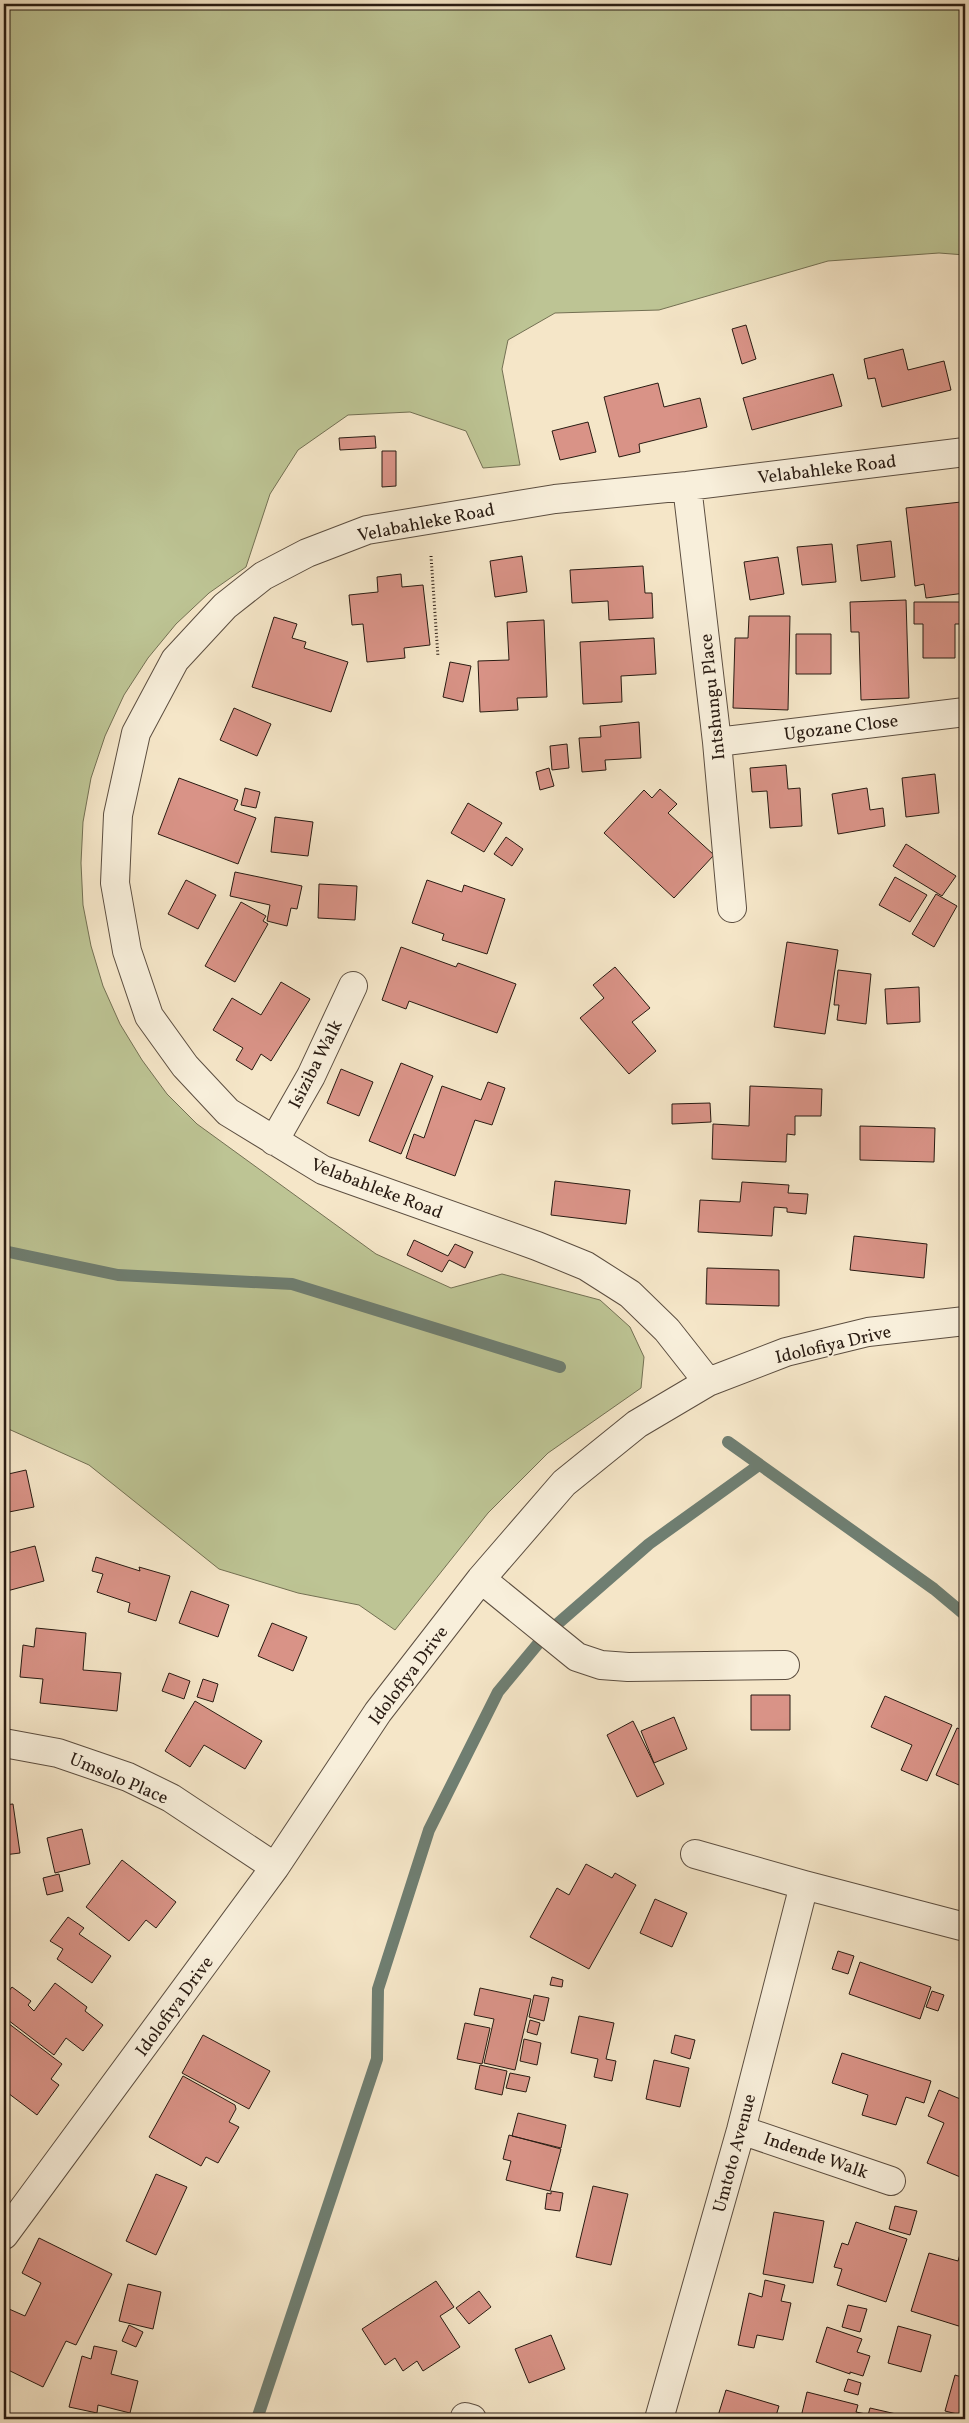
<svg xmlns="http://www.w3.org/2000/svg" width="969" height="2423" viewBox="0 0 969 2423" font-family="Vollkorn,serif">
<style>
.grass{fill:#bdc494;stroke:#737053}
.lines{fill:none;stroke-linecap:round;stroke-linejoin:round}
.stream{stroke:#6f7e71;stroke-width:12}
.building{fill:#d99387;stroke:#291b12}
.minor-casing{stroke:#5c4e40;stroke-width:30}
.path{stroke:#291b12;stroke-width:3;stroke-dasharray:1 2.5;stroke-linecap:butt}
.minor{stroke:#f8efdb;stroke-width:28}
.labels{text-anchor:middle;stroke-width:4;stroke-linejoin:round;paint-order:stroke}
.street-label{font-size:18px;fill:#291b12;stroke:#f8efdb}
</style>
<rect width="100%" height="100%" fill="#f5e6c8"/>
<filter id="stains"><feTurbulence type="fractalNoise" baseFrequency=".004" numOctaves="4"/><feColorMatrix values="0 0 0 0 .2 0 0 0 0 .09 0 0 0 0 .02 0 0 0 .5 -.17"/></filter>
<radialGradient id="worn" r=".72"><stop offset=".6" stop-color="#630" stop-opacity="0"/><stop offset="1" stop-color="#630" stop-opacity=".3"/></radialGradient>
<path class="grass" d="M4,4H965V255L939,253L828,261L659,310L555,313L508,340L502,369L520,465L483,468L466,431L410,412L348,415L298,450L270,494L246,567L209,593L176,624L148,658L124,695L105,736L91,778L83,822L81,863L83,905L91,946L103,986L120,1024L142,1060L167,1094L197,1124L376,1254L451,1288L502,1274L600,1300L630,1327L644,1357L641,1388L548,1453L488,1513L395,1630L359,1605L298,1593L219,1569L89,1465L4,1427Z"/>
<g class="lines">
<path class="stream" d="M4,1251L118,1275L292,1284L560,1367
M728,1442L934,1589L965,1615
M257,2419L377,2059L378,1989L429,1830L498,1692L547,1633L649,1544L759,1465"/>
</g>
<path class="building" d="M746,325L756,359L742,364L732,329Z
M903,349L908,370L944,361L951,390L882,407L875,378L868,379L864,359Z
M833,374L842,406L752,430L743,398Z
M658,383L664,407L700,398L707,427L639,444L640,452L619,457L604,397Z
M588,422L596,452L560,460L552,431Z
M375,436L376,448L340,450L339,438Z
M382,451H396V486L382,487Z
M961,502L965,535V593L926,598L924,584L915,586L906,508Z
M891,541L895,577L861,581L857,545Z
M832,544L836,582L802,585L797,547Z
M522,556L527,592L495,597L490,561Z
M778,557L784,594L750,600L744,562Z
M643,566L645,593H652L653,618L609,620L608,601L572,603L570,570Z
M401,574L402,587L423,585L430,645L404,648L405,658L367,662L363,624L352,625L349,595L378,592L377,577Z
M906,600L909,698L861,700L859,632H851L850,602Z
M914,602H963V624H955V658H923V624H914Z
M749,616H790L788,710L733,708L735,638H748Z
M274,617L297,624L292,638L306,642L304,648L348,662L331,712L252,687Z
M544,620L547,697L517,698L518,710L480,712L478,661L509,660L507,622Z
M796,634H831V674H796Z
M654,638L656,674L621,676L622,702L583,704L580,642Z
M450,662L471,666L463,702L443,697Z
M234,708L271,724L257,756L220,740Z
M639,722L641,758L605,760L606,770L582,772L579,738L601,737L600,726Z
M567,744L569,768L552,770L550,746Z
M786,765L788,789L800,788L802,826L770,828L767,791L752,792L750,768Z
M549,768L554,786L540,790L536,772Z
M935,774L939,813L906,817L902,778Z
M179,778L238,800L234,810L256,818L238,864L158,834Z
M245,788L260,792L256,808L241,805Z
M867,788L870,810L883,808L885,826L838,834L832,794Z
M660,789L677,804L668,813L714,855L674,898L604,833L644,790L652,798Z
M468,803L502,823L484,852L451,833Z
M275,817L313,822L308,856L271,852Z
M506,837L523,849L512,866L494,854Z
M906,844L956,876L942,896L893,866Z
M235,872L302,886L297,909L291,908L287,926L267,921L270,905L230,896Z
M895,877L927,895L910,922L879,905Z
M186,880L216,895L198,929L168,914Z
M427,880L462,892L464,885L505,899L487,954L442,940L444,934L412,923Z
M319,884L357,886L355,920L318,918Z
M936,894L957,906L934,947L912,934Z
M241,902L266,916L263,921L268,924L235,982L205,966Z
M787,942L838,950L825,1034L774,1027Z
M401,947L456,967L458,963L516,984L497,1033L409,1001L406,1009L382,1000Z
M615,967L650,1008L632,1022L656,1051L629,1074L580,1018L604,998L593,985Z
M838,970L871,974L866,1024L837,1020L839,1005H834Z
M281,982L310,999L271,1061L261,1054L252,1070L236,1060L243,1048L213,1030L232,998L261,1015Z
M919,987L920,1022L887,1024L885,989Z
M401,1063L433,1076L401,1154L369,1141Z
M341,1069L373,1082L359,1116L327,1103Z
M488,1082L505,1088L492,1125L475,1120L455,1176L406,1158L414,1134L424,1138L442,1086L481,1100Z
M750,1086L822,1089L821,1116H795V1135L787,1134L786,1162L712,1159L713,1124L749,1126Z
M710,1103L711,1122L672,1124V1104Z
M860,1126L935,1128L934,1162L860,1160Z
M555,1181L630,1190L626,1224L551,1215Z
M742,1182L789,1185L788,1193L808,1194L806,1214L787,1212V1208L774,1207L772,1236L698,1232L700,1200L740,1202Z
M854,1236L927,1244L924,1278L850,1270Z
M414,1240L448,1256L455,1244L473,1252L465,1268L449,1260L442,1272L407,1255Z
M707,1268L779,1270V1306L706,1304Z
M26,1470L34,1507L4,1513V1475Z
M35,1546L44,1581L7,1591L4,1578V1554Z
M96,1557L140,1571L139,1567L170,1576L156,1621L128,1612L130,1603L97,1592L103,1574L92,1571Z
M191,1591L229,1605L218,1637L179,1623Z
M272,1623L307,1637L293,1671L258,1656Z
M36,1628L86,1633L83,1670L121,1673L117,1711L40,1703L43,1679L20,1677L23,1645L34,1647Z
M169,1673L190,1681L184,1699L162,1691Z
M203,1679L218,1684L213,1702L197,1697Z
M751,1695H790V1730H751Z
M885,1696L952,1725L927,1781L901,1770L912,1745L871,1727Z
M195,1701L262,1741L245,1769L204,1745L190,1767L165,1751Z
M674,1717L687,1749L654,1763L641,1731Z
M633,1721L664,1784L637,1797L607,1735Z
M957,1728L965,1731V1772L959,1785L936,1775Z
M13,1804L20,1853L4,1855V1805Z
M82,1829L90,1864L55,1873L47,1838Z
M122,1860L176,1902L156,1928L146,1920L129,1941L86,1907Z
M586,1864L612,1878L615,1873L636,1885L589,1969L530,1937L557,1888L569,1895Z
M59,1874L63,1891L47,1895L43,1878Z
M4,1880H8L9,1921H4Z
M655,1899L687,1913L672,1947L640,1933Z
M68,1917L84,1928L79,1934L111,1956L92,1983L57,1959L63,1949L50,1941Z
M838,1951L854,1956L848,1974L832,1969Z
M860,1962L931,1987L920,2019L849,1994Z
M552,1977L563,1980L562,1987L550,1985Z
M55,1983L87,2007L85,2011L103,2025L83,2051L66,2038L54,2055L4,2017V1997L12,1987L31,2001L28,2005L34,2011Z
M480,1988L531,1999L515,2070L484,2063L494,2019L474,2015Z
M932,1991L944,1995L938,2011L926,2007Z
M534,1995L549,1998L544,2021L529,2017Z
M579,2016L614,2023L606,2059L616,2061L612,2081L594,2077L598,2059L571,2053Z
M4,2020L62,2064L51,2079L59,2085L37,2115L4,2090Z
M530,2020L540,2023L537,2035L527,2032Z
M465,2023L490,2028L482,2064L457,2059Z
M203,2035L270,2071L249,2109L182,2073Z
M675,2035L695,2040L690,2059L671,2053Z
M524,2039L541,2043L537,2065L520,2061Z
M842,2053L931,2081L924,2103L906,2097L896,2125L862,2115L868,2095L832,2083Z
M654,2060L689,2068L680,2107L646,2099Z
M480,2065L507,2071L502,2095L475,2089Z
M510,2073L530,2077L526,2092L506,2088Z
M183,2076L235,2105L236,2109L229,2122L239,2127L218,2163L206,2157L201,2166L149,2137Z
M939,2090L965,2101V2179L927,2163L944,2123L928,2116Z
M518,2113L566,2125L561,2148L512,2136Z
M509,2135L561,2149L550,2191L506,2180L511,2161L503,2159Z
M156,2174L187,2187L156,2255L126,2241Z
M593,2186L628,2194L611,2265L576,2257Z
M551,2191L563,2193L560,2211L545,2209L547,2193L551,2194Z
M895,2206L917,2211L910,2235L889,2229Z
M774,2212L824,2221L813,2283L763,2274Z
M856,2222L907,2239L886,2302L837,2285L842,2269L834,2267L842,2243L848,2245Z
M965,2237V2328L911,2311L929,2253L958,2261Z
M39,2238L112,2274L76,2345L66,2341L43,2387L4,2368V2320L9,2309L25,2316L41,2283L22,2273Z
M765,2280L785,2285L781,2301L791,2303L783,2340L757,2335L754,2348L738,2345L749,2293L762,2297Z
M436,2281L454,2307L440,2316L460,2347L423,2371L417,2361L403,2371L395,2358L385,2365L362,2329Z
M128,2284L161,2292L153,2329L119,2321Z
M479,2291L491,2307L469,2324L456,2308Z
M848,2305L867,2309L860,2332L842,2327Z
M129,2325L143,2332L136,2347L122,2341Z
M898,2326L931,2335L921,2372L888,2363Z
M827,2327L862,2339L857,2352L870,2356L863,2376L850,2372V2374L816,2362Z
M551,2335L565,2369L529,2383L515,2349Z
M94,2346L117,2351L111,2374L138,2381L130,2413L98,2405L97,2413L69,2407L82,2356L91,2359Z
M955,2375L965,2378V2416L945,2411Z
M848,2379L861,2383L858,2395L844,2391Z
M726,2390L779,2406L775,2419H717Z
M807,2392L858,2405L856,2412L866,2414L864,2419L801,2417Z
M870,2408L918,2419H867Z"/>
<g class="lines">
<g class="minor-casing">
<path id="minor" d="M687,486L717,742L732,908
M717,742L965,712
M274,1141L311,1076L353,986
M708,1382L667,1330L630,1294L586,1266L537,1246L323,1170L228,1112L185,1066L149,1016L127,951L115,883L118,815L136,733L175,660L225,606L263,576L307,553L367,530L555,499L687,486L965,452
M481,1579L577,1657L601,1665L628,1667L785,1665
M4,1743L58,1753L128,1777L171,1798L275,1867
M695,1854L804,1885L965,1927
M741,2130L891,2181
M4,2235L275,1867L378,1712L481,1579L564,1483L637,1424L708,1382L786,1352L868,1332L965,1321
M465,2417L472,2419
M659,2419L741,2130L804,1885"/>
</g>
<path class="path" d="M431,556L438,657"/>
<use href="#minor" class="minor"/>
</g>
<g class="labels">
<g class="street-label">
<text transform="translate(827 469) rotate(-7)" y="6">Velabahleke Road</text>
<text transform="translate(426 522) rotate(-11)" y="6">Velabahleke Road</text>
<text transform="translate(712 697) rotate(-96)" y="6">Intshungu Place</text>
<text transform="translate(841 727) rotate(-7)" y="6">Ugozane Close</text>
<text transform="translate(315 1064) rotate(-63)" y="6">Isiziba Walk</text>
<text transform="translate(377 1188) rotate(21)" y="6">Velabahleke Road</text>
<text transform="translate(833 1344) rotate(-13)" y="6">Idolofiya Drive</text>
<text transform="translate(408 1675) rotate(-53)" y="6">Idolofiya Drive</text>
<text transform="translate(119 1778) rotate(23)" y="6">Umsolo Place</text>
<text transform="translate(174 2006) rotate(-54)" y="6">Idolofiya Drive</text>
<text transform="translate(734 2153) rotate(-75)" y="6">Umtoto Avenue</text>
<text transform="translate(816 2155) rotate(19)" y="6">Indende Walk</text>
</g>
</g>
<rect width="969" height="2423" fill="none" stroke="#f5e6c8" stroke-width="20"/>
<rect x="5" y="5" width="959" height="2413" fill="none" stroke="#291b12" stroke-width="2.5"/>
<rect x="10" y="10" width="949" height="2403" fill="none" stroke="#291b12"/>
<rect width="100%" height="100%" filter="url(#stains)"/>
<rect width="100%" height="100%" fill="url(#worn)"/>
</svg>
